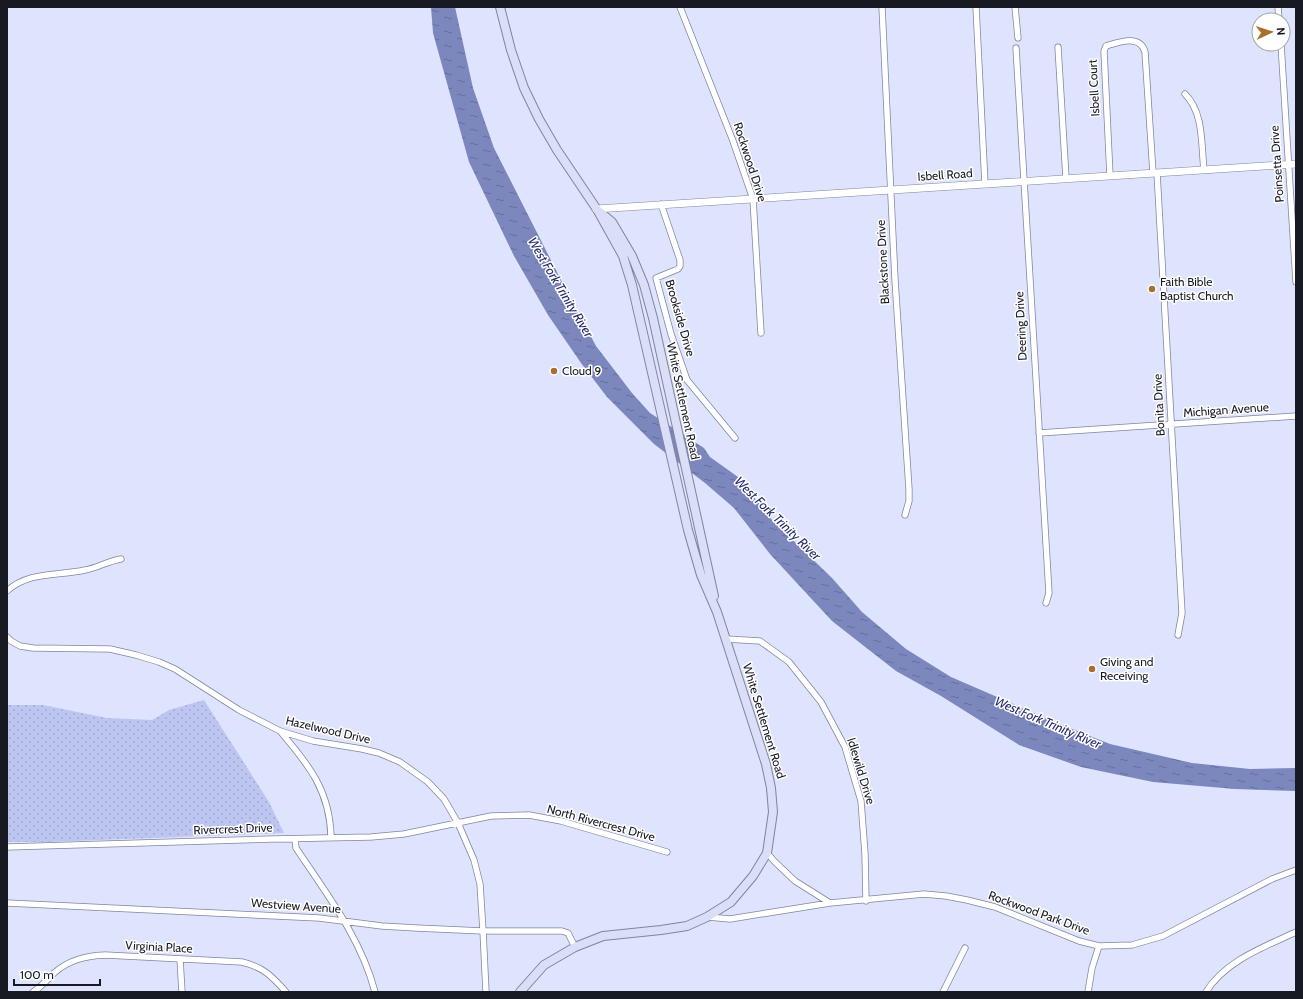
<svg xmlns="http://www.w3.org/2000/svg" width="1303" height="999" viewBox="0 0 1303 999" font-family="Cabin,sans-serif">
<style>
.grass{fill:url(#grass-dots)}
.water{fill:url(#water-ripples)}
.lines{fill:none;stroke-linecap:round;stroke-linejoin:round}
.minor-casing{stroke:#7f859d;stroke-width:7}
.tertiary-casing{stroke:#7f859d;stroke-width:8}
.secondary-casing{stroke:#7f859d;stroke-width:10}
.minor{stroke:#fff;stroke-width:5.5}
.tertiary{stroke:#fff;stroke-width:7}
.secondary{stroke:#dadef6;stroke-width:8}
.poi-dot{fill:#a96f2f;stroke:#fff;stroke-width:1.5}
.labels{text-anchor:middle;stroke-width:3;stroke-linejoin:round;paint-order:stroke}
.street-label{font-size:12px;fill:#181a23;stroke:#fff}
.poi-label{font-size:12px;fill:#181a23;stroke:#fff;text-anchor:start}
.water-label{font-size:13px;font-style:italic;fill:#262b6c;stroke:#fff}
</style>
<defs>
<pattern id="grass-dots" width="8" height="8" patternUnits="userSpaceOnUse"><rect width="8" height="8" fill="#bdc6f1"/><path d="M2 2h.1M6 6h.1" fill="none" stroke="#a2aace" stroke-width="1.8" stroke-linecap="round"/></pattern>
<pattern id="water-ripples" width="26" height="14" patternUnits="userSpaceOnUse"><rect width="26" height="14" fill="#7c87bd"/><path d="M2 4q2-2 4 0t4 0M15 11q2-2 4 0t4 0" fill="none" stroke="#656e99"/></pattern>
</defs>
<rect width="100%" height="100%" fill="#dee4fe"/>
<path class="grass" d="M204,700L269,802L284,833L47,842H7V705H43L107,718L152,720L169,710Z"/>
<path class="water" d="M431,7H455L473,88L494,148L562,282L596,346L632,393L650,413L704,448L710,457L738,477L772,520L832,578L862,612L906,649L951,677L1057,723L1110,744L1192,763L1250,769L1296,768V791L1235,789L1153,782L1081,767L1019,745L941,696L896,671L832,621L770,554L734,508L705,483L654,444L607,397L581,363L548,315L514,256L469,162L433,33Z"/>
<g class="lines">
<g class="minor-casing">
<path id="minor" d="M680,7L733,141L753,199L761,333
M882,7L895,280L909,489V501L905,515
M976,7L985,184
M1015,7L1018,38
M1278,7L1279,20
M1281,44L1296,282
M1058,47L1066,178
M1016,48L1049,593L1046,603
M1185,94C1204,113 1201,144 1204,170
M1157,173L1182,613L1178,635
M1110,176L1104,51L1106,46C1119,42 1140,34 1145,52L1153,173
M661,204L680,260V266L678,269L656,278L671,334L687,380L735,438
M1039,433L1296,416
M7,591C29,571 58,576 85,570C97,568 108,561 121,559
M7,637L11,641L20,646L33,648L110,649L136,655L159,662L175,669L239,710L280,731L313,741L362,749L379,753L400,762L428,782L444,799L458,823L474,860L480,884L483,931L486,992
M726,639L760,641L789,662L821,702L845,747L861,801L865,854L866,901
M280,731C309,765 330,791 331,837
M295,839L296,848C326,893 361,938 375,992
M7,847L273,839L371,837L404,834L491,816L529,815L561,821L667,852
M767,853L775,862L795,881L830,903L924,894L946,896L967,900L995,907L1079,941L1099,946L1132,945L1163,936L1272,879L1296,870
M7,903L319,918L382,926L416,928L483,931H562L568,933L575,947
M708,917L730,919L830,903
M180,959L182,992
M33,992C41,987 47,980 54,973C69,960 85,956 105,955L242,962C263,967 272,976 286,992
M943,992L965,948
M1088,992L1092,968L1099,946
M1206,992C1225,961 1264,947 1296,932"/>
</g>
<g class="tertiary-casing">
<path id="tertiary" d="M596,209L1296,164"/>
</g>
<g class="secondary-casing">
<path id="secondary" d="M500,7L511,50L524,88L539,119L557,150L598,211L623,256L632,285L688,530L701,575L717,612L766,764L771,788L773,812L767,853L753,876L731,902L707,917L687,926L661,930L603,936L575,947L544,965L520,992
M600,212L612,222L632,256L644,285L653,318L714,596"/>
</g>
<use href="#minor" class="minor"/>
<use href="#tertiary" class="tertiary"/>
<use href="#secondary" class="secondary"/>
</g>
<g class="poi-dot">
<circle cx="1152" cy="289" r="4"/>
<circle cx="554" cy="371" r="4"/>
<circle cx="1092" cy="669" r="4"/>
</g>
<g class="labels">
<g class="street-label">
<text transform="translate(1094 88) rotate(-93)" y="4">Isbell Court</text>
<text transform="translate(750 162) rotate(72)" y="4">Rockwood Drive</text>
<text transform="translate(1277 164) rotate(-94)" y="4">Poinsetta Drive</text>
<text transform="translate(945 175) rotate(-4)" y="4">Isbell Road</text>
<text transform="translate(883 262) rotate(-93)" y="4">Blackstone Drive</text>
<text transform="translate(680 318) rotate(74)" y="4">Brookside Drive</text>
<text transform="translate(1021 326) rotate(-93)" y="4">Deering Drive</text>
<text transform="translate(683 401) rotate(78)" y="4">White Settlement Road</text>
<text transform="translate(1159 405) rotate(-93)" y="4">Bonita Drive</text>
<text transform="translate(1226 410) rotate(-4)" y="4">Michigan Avenue</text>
<text transform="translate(764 721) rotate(73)" y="4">White Settlement Road</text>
<text transform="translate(328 730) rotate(13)" y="4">Hazelwood Drive</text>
<text transform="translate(861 771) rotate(73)" y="4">Idlewild Drive</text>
<text transform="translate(601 823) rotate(15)" y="4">North Rivercrest Drive</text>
<text transform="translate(233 829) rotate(-2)" y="4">Rivercrest Drive</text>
<text transform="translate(296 906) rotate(4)" y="4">Westview Avenue</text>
<text transform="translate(1039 913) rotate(20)" y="4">Rockwood Park Drive</text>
<text transform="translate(159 947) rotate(3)" y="4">Virginia Place</text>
</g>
<g class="poi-label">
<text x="1160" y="286">Faith Bible<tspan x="1160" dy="14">Baptist Church</tspan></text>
<text x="562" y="375">Cloud 9</text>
<text x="1100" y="666">Giving and<tspan x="1100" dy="14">Receiving</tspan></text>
</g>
<g class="water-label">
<text transform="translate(561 287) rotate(59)" y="5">West Fork Trinity River</text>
<text transform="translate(778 518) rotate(44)" y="5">West Fork Trinity River</text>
<text transform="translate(1048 722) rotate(23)" y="5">West Fork Trinity River</text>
</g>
</g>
<rect width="1303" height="999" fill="none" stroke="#181a23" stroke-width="16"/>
<g transform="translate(1271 32) rotate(86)"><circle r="19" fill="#ffffff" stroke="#a3a3a7"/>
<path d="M0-3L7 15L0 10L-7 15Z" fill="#a96f2f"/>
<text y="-6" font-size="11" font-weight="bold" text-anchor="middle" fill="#181a23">N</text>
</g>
<path d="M14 979v6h86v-6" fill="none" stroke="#181a23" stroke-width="2"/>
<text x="20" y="979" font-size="12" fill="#181a23" stroke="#ffffff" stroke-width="3" paint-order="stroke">100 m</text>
</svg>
